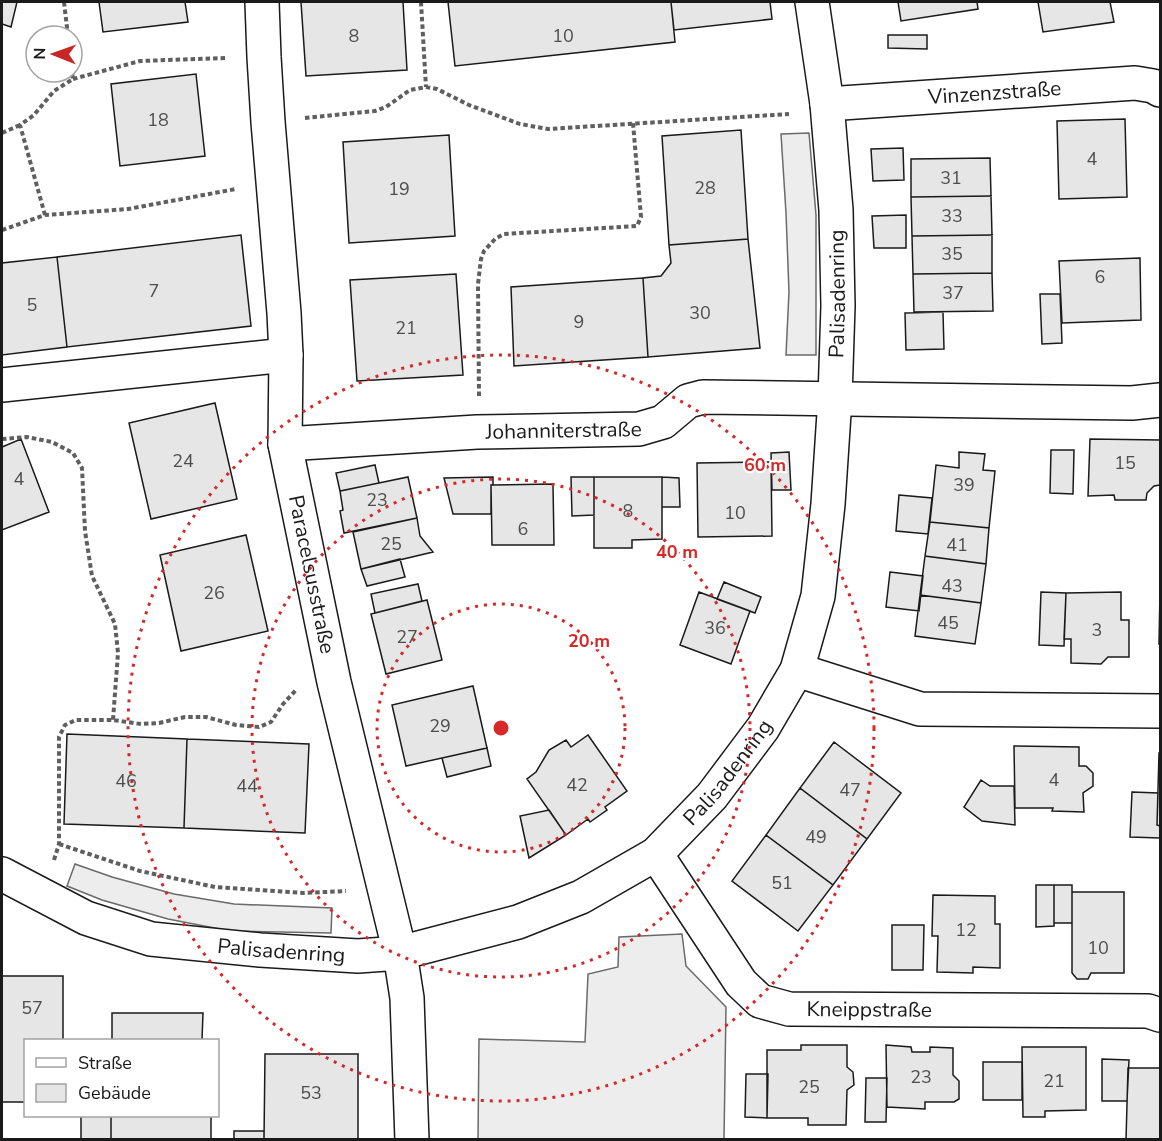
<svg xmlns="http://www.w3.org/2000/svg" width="1162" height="1141" viewBox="0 0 1162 1141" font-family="'Nunito Sans',sans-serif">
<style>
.built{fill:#ededed;stroke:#6a6a6a;stroke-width:1.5}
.building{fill:#e6e6e6;stroke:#1a1a1a;stroke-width:1.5}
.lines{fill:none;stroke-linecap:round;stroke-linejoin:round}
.minor-casing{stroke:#1a1a1a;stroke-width:36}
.path{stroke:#5f5f5f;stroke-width:4;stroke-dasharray:4.5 3;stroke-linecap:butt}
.minor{stroke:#fff;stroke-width:33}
.ring{fill:none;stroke:#d62828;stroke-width:3;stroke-dasharray:3 6}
.labels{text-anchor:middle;stroke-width:4.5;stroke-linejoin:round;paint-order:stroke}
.number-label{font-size:18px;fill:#4d4d4d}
.street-label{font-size:21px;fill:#1a1a1a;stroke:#fff}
.centre{fill:#d62828;stroke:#fff;stroke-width:3}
.ring-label{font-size:18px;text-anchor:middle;font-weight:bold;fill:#d62828;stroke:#fff;stroke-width:4.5;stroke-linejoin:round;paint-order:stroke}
</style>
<rect width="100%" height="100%" fill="#fff"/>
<path class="built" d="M809,133L816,215V355H786L789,292L786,213L781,134Z
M75,864L112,877L174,894L234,904L332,908L331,933L230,931L168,919L102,900L67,886Z
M682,934L686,966L726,1007L724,1139H478L479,1039L585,1042L588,974L618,967L619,937Z"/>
<path class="building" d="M2,2H17L11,27L2,24Z
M99,2H185L188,22L103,32Z
M301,2H403L407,70L306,76Z
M448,2H671L675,42L455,66Z
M671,2H770L772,19L674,30Z
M898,2H977L978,9L901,21Z
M1038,2H1110L1114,22L1043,32Z
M888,35H927V49L888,48Z
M196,74L205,156L120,166L111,84Z
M1125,119L1127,197L1059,199L1057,121Z
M741,130L748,239L669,245L662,136Z
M449,135L455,236L349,243L343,142Z
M903,148L904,180L873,181L871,149Z
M990,158L991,196L911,197V159Z
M991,196L992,235L912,236L911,197Z
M906,215V248H874L872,216Z
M241,235L251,326L67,347L57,257Z
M992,235V273L913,274L912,236Z
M748,239L760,348L648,357L643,278L661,276L671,263L669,245Z
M57,257L67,347L2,355V263Z
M1140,258L1141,320L1062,323L1059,261Z
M992,273L993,311L914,312L913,274Z
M456,274L463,375L357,381L350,280Z
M643,278L648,357L514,366L511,287Z
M1040,294H1060L1062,343L1042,344Z
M943,312L944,349L906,350L905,313Z
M215,403L237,499L151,519L129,423Z
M21,439L49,512L2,530V447Z
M1090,439L1160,440V485L1154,486L1147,493L1146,500H1115L1114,495L1088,496Z
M1051,450H1074L1073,494L1050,493Z
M789,452L791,490H772L771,453Z
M959,452L985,454L983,470L995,471L989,528L930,522L936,465L959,468Z
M771,462L772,536L698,537L697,463Z
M375,465L379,483L340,491L336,473Z
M408,477L417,518L344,533L340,511L343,510L340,491Z
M493,477V485H491V514H453L444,478Z
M571,477H594V515L572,516Z
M594,477H662V539L632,540V548H594Z
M662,477L679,478L680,507H662Z
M553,484L554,545H492L491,485Z
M899,495L932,498L928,534L896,531Z
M417,518L420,536L433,552L361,569L353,532Z
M930,522L989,528L986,564L925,556Z
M246,535L268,631L181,651L160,555Z
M925,556L986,564L981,603L920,595Z
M400,559L405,577L367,586L361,569Z
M890,572L923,576L919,611L886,607Z
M724,582L761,597L755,613L717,599Z
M418,584L422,601L375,613L371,594Z
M1160,591V644H1159Z
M699,592L750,611L731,664L680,645Z
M1041,592L1066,593L1064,646L1039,645Z
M1121,592V620H1129V657H1108L1101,664L1071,663V639H1064L1066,593Z
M920,595L981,603L975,644L915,636Z
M427,600L442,660L386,674L371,614Z
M473,686L487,748L406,766L392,705Z
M67,734L187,739L184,828L64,824Z
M588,735L627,791L605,807L607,810L590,822L588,819L566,835L527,779L536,772L549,750L566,740L571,747Z
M187,739L309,744L305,833L184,828Z
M834,742L901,793L867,839L800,788Z
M1014,746L1079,747V766H1086L1093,773V786L1083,793L1084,812L1052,811L1053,808H1015Z
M487,748L491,766L447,777L442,758Z
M1159,753H1160V826L1157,825Z
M981,780L990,786H1014L1015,825L982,821L964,807Z
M800,788L867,839L833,885L766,835Z
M1132,792L1158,793L1157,825L1160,826V838L1130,837Z
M549,810L566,835L529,858L520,816Z
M766,835L833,885L798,931L732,881Z
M1036,885H1054V926L1036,927Z
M1054,885H1072V923H1054Z
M1072,892H1124V973H1091L1088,979H1077L1072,973Z
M933,895L995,896V924H1000V968L973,967V973L937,972L938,936H932Z
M892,925H924L923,970H892Z
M2,976H63V1040H26V1102H2Z
M112,1013H203L202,1040H112Z
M801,1045H847V1067L853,1072L854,1085L847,1090L846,1125H808V1118H767V1050H801Z
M886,1045L911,1047L912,1052H930V1047L953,1048V1075L959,1081V1099L954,1102H925V1109L887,1107Z
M1022,1047H1086V1110L1045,1111V1117H1023Z
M265,1054H358V1140H264Z
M1102,1059L1129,1060L1127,1101H1102Z
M983,1062H1022V1100H983Z
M1128,1068H1160V1140H1126Z
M746,1074H768L767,1118L745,1117Z
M866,1078H887L886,1122H865Z
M81,1116H111V1140H81Z
M111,1116H211V1140H111Z
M234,1131H264V1140H234Z"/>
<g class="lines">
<g class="minor-casing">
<g id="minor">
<path id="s1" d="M262,2L264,57L268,122L284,313L286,355L285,444L334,682L400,953L407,998L412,1140"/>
<path id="s2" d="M827,104L1135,83L1153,86L1160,90"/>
<path d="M2,385L286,355"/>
<path id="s3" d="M285,444L477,432L639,429L663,422L688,401L703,397L1132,403L1160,400"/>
<path d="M797,670L920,709L1160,711"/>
<path id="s4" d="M656,854L741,983L760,1001L789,1009L1148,1011L1160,1015"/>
<path id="s5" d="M2,874L86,918L151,939L260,950L358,956L400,953L518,922L581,897L656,854L712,796L763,728L797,670L818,596L828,504L835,398L838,306L836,210L827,104L812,2"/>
</g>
</g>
<path class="path" d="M64,2L68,36
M421,2L426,87
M73,79L140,61L225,58
M305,118L375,111L386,107L410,90L426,87L437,89L469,105L520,124L548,129L789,114
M2,133L20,125
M45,215L20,125L34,115L54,91L73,79L72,72
M2,230L45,215L128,209L236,189
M479,396L478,284L481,259L484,251L495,239L504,234L637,226L641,217L633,123
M2,439L27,437L52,442L73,453L82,468L85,531L92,576L115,624L118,653L113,720
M59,844L140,871L215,887L304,893L346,891
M54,860L59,844V737L65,725L76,720H113L141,724L159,723L185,717H206L236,725L259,727L271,722L283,704L296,690"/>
<use href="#minor" class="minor"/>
</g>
<g class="ring">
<circle cx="501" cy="728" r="124"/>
<circle cx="501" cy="728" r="249"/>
<circle cx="501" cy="728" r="373"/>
</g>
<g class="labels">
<g class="number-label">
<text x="354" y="42">8</text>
<text x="563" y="42">10</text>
<text x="158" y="126">18</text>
<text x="1092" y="165">4</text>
<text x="951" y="184">31</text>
<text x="705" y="194">28</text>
<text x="399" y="195">19</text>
<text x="952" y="222">33</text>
<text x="952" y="260">35</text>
<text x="1100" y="283">6</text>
<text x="154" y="297">7</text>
<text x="953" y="299">37</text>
<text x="32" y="311">5</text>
<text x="700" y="319">30</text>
<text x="579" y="328">9</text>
<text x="406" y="334">21</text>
<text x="183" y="467">24</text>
<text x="1125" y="469">15</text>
<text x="19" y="485">4</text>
<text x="964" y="491">39</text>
<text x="377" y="506">23</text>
<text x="628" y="517">8</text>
<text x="735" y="519">10</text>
<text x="523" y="535">6</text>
<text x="391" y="550">25</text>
<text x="957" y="551">41</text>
<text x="952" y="592">43</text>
<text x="214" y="599">26</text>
<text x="948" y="629">45</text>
<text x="715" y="634">36</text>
<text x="1097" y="636">3</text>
<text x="407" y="643">27</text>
<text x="440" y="732">29</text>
<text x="1054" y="786">4</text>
<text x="126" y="787">46</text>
<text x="577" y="791">42</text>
<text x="247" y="792">44</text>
<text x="850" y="796">47</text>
<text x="816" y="843">49</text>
<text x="782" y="889">51</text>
<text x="966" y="936">12</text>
<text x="1098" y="954">10</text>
<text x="32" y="1014">57</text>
<text x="921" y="1083">23</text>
<text x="1054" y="1087">21</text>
<text x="809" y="1093">25</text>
<text x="311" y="1099">53</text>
</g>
<g class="street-label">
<text dy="7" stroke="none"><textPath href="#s2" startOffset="168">Vinzenzstraße</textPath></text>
<text dy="7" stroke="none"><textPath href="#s5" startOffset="1302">Palisadenring</textPath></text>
<text dy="7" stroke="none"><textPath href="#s3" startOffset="279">Johanniterstraße</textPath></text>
<text dy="7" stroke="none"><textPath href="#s1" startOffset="576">Paracelsusstraße</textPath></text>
<text dy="7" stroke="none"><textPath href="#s5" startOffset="798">Palisadenring</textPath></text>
<text dy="7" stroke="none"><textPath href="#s5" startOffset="294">Palisadenring</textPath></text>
<text dy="7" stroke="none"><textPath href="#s4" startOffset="291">Kneippstraße</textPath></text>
</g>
</g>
<circle cx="501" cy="728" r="9" class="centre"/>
<g class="ring-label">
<text x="765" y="471">60 m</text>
<text x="677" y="558">40 m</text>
<text x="589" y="647">20 m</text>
</g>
<rect width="1162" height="1141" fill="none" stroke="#1a1a1a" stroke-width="6"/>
<rect x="24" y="1039" width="195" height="78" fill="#ffffff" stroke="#a3a3a3" stroke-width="1.5"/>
<rect x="36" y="1058" width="30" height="9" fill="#ffffff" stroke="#a3a3a3" stroke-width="1.5"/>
<text x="78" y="1069" font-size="18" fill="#1a1a1a">Straße</text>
<rect x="36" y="1084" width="30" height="18" fill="#e6e6e6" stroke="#a3a3a3" stroke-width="1.5"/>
<text x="78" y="1099" font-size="18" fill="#1a1a1a">Gebäude</text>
<g transform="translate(54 54) rotate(271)"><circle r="28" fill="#ffffff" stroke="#a3a3a3" stroke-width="1.5"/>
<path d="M0-4.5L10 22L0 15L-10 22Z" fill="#c62828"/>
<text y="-9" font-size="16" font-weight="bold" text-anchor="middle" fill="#1a1a1a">N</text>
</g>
</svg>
